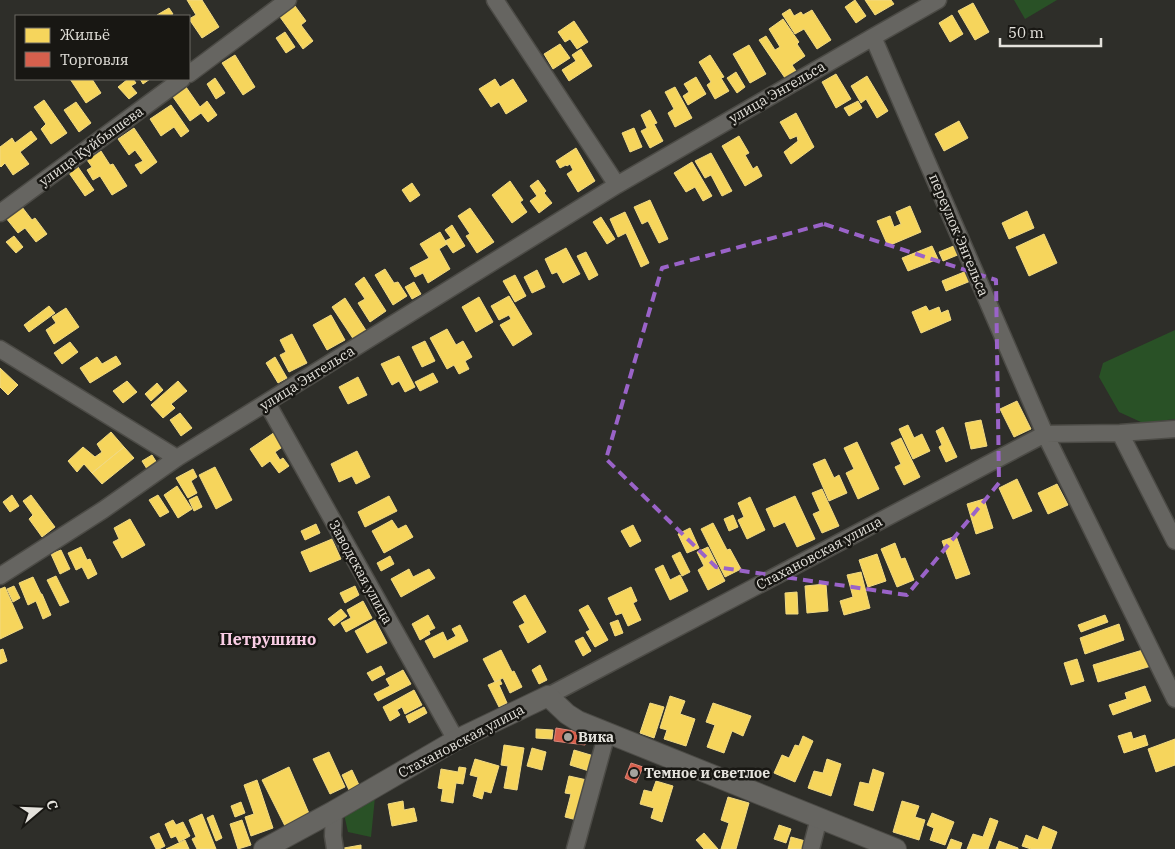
<svg xmlns="http://www.w3.org/2000/svg" width="1175" height="849" viewBox="0 0 1175 849" font-family="'IBM Plex Serif',serif">
<style>
.green{fill:#295126}
.homes{fill:#f6d55c;stroke:#f1d982}
.shops{fill:#d6604d;stroke:#da8778}
.lines{fill:none;stroke-linecap:round;stroke-linejoin:round}
.minor-casing{stroke:#4c4b46;stroke-width:19}
.tertiary-casing{stroke:#4c4b46;stroke-width:22}
.minor{stroke:#666561;stroke-width:16}
.tertiary{stroke:#666561;stroke-width:20}
.marked{fill:none;stroke:#9a63c8;stroke-width:4;stroke-dasharray:10 6;stroke-linejoin:round}
.poi-dot{fill:#a4a39d;stroke:#181713;stroke-width:2}
.labels{text-anchor:middle;stroke-width:5;stroke-linejoin:round;paint-order:stroke}
.street-label{font-size:14px;fill:#e4e2dc;stroke:#181713}
.poi-label{font-size:14px;font-weight:bold;fill:#e4e2dc;stroke:#181713;text-anchor:start}
.quarter-label{font-size:16px;font-weight:bold;fill:#facde5;stroke:#181713}
</style>
<rect width="100%" height="100%" fill="#2e2e29"/>
<path class="green" d="M1014,0H1057L1025,19Z
M1175,330V419L1143,423L1119,412L1099,377L1103,363Z
M375,797L371,837L348,832L344,814Z"/>
<path class="homes" d="M187,0H202L219,27L202,38L189,19L196,15Z
M855,0L866,16L856,23L845,7Z
M865,0H891L894,4L875,15Z
M973,3L989,32L975,40L958,11Z
M295,6L306,21L301,25L313,41L303,49L280,17Z
M169,8L173,14L169,16H157V15Z
M790,9L794,16L801,12L803,15L812,10L831,40L817,49L804,29L795,34L782,14Z
M952,15L963,34L950,42L939,23Z
M783,19L799,42L797,44L805,56L792,65L796,71L785,78L759,40L766,36L775,50L780,47L769,29Z
M574,21L588,42L577,49L570,39L565,42L558,32Z
M285,32L295,47L286,53L276,38Z
M560,44L570,58L553,69L544,54Z
M749,45L766,74L750,83L733,54Z
M581,49L592,66L569,81L562,70L576,61L572,55Z
M235,55L255,87L243,95L222,63Z
M710,55L724,77L721,78L729,91L715,99L707,85L711,82L699,62Z
M736,72L745,87L737,93L727,78Z
M836,74L851,99L836,108L822,82Z
M867,76L888,111L877,118L866,99L861,103L851,86Z
M696,77L706,94L688,105L683,96L689,92L684,84Z
M215,78L225,93L216,99L207,84Z
M70,79H92L101,93L86,103Z
M128,79H133L136,83L131,86L137,93L129,99L118,87Z
M140,79H150L143,84Z
M495,79L500,87L513,79L527,101L506,114L499,102L491,107L479,89Z
M186,87L200,107L207,101L217,115L208,122L201,113L190,121L173,97Z
M675,87L692,118L675,127L668,113L674,109L665,92Z
M44,100L67,133L51,144L41,129L46,124L34,107Z
M858,101L862,108L849,116L844,108Z
M76,102L91,123L79,132L64,110Z
M171,105L189,131L181,137L174,127L161,136L150,119Z
M650,110L657,123L654,124L663,141L650,148L641,131L647,128L641,115Z
M796,113L814,147L791,164L784,152L798,141L797,136L790,139L780,122Z
M959,121L968,138L944,151L935,134Z
M134,128L157,162L141,174L135,165L143,161L135,150L129,155L118,139Z
M634,128L642,147L630,152L622,133Z
M31,131L37,139L20,152L29,164L13,175L5,163L1,167L0,166V147L12,138L15,143Z
M739,136L749,153L745,155L753,169L757,166L762,176L745,186L722,146Z
M576,148L595,181L578,192L567,174L573,170L570,164L567,166L566,165L560,168L556,161Z
M101,151L110,165L113,164L127,186L112,195L100,176L93,180L87,170L92,167L87,160Z
M711,153L732,191L722,196L711,175L705,178L695,161Z
M692,162L712,196L703,201L695,187L686,192L674,173Z
M78,167L94,190L85,196L69,173Z
M538,180L546,191L544,193L552,203L539,213L530,201L537,196L530,186Z
M510,181L523,200L520,202L527,212L512,223L492,195Z
M412,183L420,195L410,202L402,190Z
M650,200L668,239L659,243L648,221L642,224L634,207Z
M910,206L921,232L888,246L877,221L890,216L894,227L901,224L896,212Z
M22,207L32,220L35,218L47,234L36,242L25,228L18,233L6,218Z
M470,208L494,242L477,253L466,236L470,234L458,216Z
M1027,211L1034,228L1009,239L1002,223Z
M625,212L649,263L641,267L626,233L618,237L610,219Z
M601,217L615,239L607,244L593,222Z
M452,225L465,246L453,253L445,241L451,238L445,230Z
M440,232L447,244L439,249L450,269L428,283L423,273L415,277L410,268L429,258L420,244Z
M1044,234L1057,263L1029,276L1016,247Z
M14,236L23,247L16,253L6,242Z
M956,245L960,254L943,261L939,252Z
M932,246L938,259L908,271L902,258Z
M566,248L580,274L563,283L557,272L552,274L545,259Z
M586,252L598,275L589,280L577,256Z
M385,269L394,283L398,282L407,296L393,305L375,275Z
M537,270L545,287L532,293L524,277Z
M969,270L973,280L946,291L942,281Z
M515,275L526,296L515,302L503,281Z
M364,277L386,311L370,322L358,303L365,299L355,284Z
M414,282L421,294L412,299L405,287Z
M509,296L532,334L513,346L500,325L511,319L509,315L499,320L491,306Z
M479,297L493,322L476,332L462,307Z
M345,298L367,332L354,340L332,307Z
M49,306L55,313L29,332L24,325Z
M926,306L929,311L939,307L941,313L948,310L951,320L921,333L912,312Z
M66,308L79,327L54,344L46,330L56,323L52,317Z
M331,315L345,340L327,350L313,325Z
M447,329L456,345L463,341L472,357L465,361L469,369L459,374L454,365L447,369L430,338Z
M292,334L307,363L289,372L280,355L286,352L280,340Z
M425,341L435,361L422,367L412,347Z
M70,342L78,352L62,364L54,353Z
M116,356L121,364L90,383L80,368L97,357L102,364Z
M399,356L415,387L405,392L399,381L392,385L381,364Z
M275,357L287,378L278,383L266,363Z
M0,368L18,385L8,395L0,387Z
M433,373L438,382L420,391L415,382Z
M358,377L367,395L348,404L339,387Z
M127,381L137,392L123,403L113,391Z
M178,381L187,391L171,404L175,408L163,418L151,405Z
M157,383L163,390L151,401L145,394Z
M1017,401L1031,429L1014,437L1000,409Z
M180,413L192,428L181,436L170,420Z
M981,420L987,446L971,449L965,423Z
M908,425L914,438L922,434L930,451L913,459L899,429Z
M943,427L957,457L946,462L939,447L942,445L936,431Z
M111,432L124,447L92,473L84,464L77,472L68,461L83,447L95,457L102,452L97,444Z
M275,432L284,446L275,452L280,460L283,458L289,466L279,473L270,461L262,467L250,449Z
M901,438L920,477L904,485L895,467L901,464L891,443Z
M857,442L879,489L858,499L846,473L854,469L844,448Z
M124,447L134,458L102,484L92,473Z
M357,451L370,477L356,484L352,476L339,482L331,464Z
M152,455L157,463L147,469L142,461Z
M825,459L834,478L839,475L847,493L829,501L813,464Z
M215,467L232,500L216,509L199,475Z
M193,469L197,477L191,481L197,493L188,498L176,478Z
M1017,479L1032,511L1013,519L999,488Z
M1057,484L1068,505L1048,514L1038,493Z
M177,486L192,509L178,518L164,495Z
M822,489L839,526L822,533L813,514L820,511L812,493Z
M12,495L19,506L10,512L3,502Z
M31,495L55,527L42,537L29,519L33,515L23,501Z
M158,495L169,512L160,517L149,500Z
M197,496L202,507L194,511L189,500Z
M389,496L397,511L365,527L358,512Z
M795,496L815,539L797,547L785,522L774,527L766,509Z
M750,497L765,530L747,539L738,520L744,517L738,503Z
M984,499L993,528L976,534L967,504Z
M733,515L738,527L729,531L724,519Z
M130,519L145,545L122,558L113,542L119,539L114,528Z
M392,520L398,529L406,525L413,537L384,553L372,531Z
M713,523L727,550L730,549L741,569L725,577L701,529Z
M316,524L320,533L305,540L301,531Z
M633,525L641,541L630,547L621,531Z
M690,528L699,548L687,553L678,534Z
M956,536L970,574L956,579L942,541Z
M332,539L341,559L310,572L301,552Z
M895,543L901,559L905,558L914,580L897,587L881,549Z
M81,547L87,560L90,559L97,574L88,579L82,567L76,570L68,553Z
M708,547L725,581L708,590L698,570L704,566L697,552Z
M61,550L70,569L60,574L51,554Z
M680,552L690,572L682,576L672,556Z
M877,554L886,581L868,587L859,560Z
M390,556L394,564L381,571L377,563Z
M663,565L670,580L680,575L688,591L670,600L655,569Z
M409,569L413,577L429,569L435,578L401,597L391,579Z
M861,572L870,608L844,615L840,601L853,597L847,575Z
M56,576L69,602L60,606L47,580Z
M33,577L41,594H42L51,615L43,619L36,601L28,605L19,583Z
M826,584L828,611L807,613L805,586Z
M14,586L20,598L13,602L7,589Z
M355,586L359,595L345,603L340,593Z
M5,587L23,628L0,639V589Z
M631,587L637,601L633,603L641,620L628,626L622,613L616,615L608,598Z
M797,592L798,614H786L785,593Z
M525,595L546,632L528,643L519,626L525,623L513,602Z
M363,601L372,618L346,632L341,623L351,618L347,610Z
M588,605L608,640L595,647L586,632L590,630L579,610Z
M341,609L347,616L334,626L328,619Z
M428,615L435,628L429,631L430,634L420,640L412,624Z
M1105,615L1108,622L1081,632L1078,625Z
M375,620L387,643L367,653L355,631Z
M618,620L623,633L615,636L610,623Z
M1119,624L1124,640L1085,654L1080,638Z
M460,625L468,641L434,658L425,641L443,632L447,641L456,636L452,629Z
M583,637L591,651L583,656L575,641Z
M3,649L7,661L0,664V650Z
M1146,649L1151,666L1098,682L1093,665Z
M501,650L512,672L514,671L522,687L510,693L503,678L495,682L483,659Z
M1077,659L1084,681L1071,685L1064,663Z
M540,665L547,680L539,684L532,670Z
M381,666L385,674L372,681L367,673Z
M403,670L411,684L378,701L374,694L390,686L386,679Z
M500,680L502,684L499,685L507,703L499,707L488,685Z
M1145,686L1151,701L1113,715L1109,705L1127,699L1125,693Z
M414,690L422,705L405,714L402,707L397,710L400,715L390,721L383,707Z
M670,696L685,701L680,714L695,719L686,746L664,739L667,730L660,728Z
M650,703L664,707L654,738L640,733Z
M713,703L751,716L743,736L732,731L724,753L707,747L715,725L706,722Z
M424,707L427,713L409,723L406,716Z
M536,729L553,730L552,739L536,738Z
M1131,732L1133,739L1145,735L1148,745L1124,753L1118,736Z
M803,736L813,741L795,782L774,773L782,755L789,758L795,745L799,746Z
M1175,739V765L1156,772L1148,749Z
M504,745L524,748L517,790L504,788L508,766L501,765Z
M532,748L546,752L542,770L527,766Z
M574,750L594,756L589,771L570,765Z
M329,752L345,787L330,794L313,759Z
M475,759L499,766L491,793L484,791L482,799L473,796L478,777L470,775Z
M827,759L841,764L831,796L808,788L814,771L823,773Z
M289,767L311,818L288,832L262,780Z
M459,767L466,768L463,784L456,783L453,803L441,801L443,789L438,788L441,769L458,772Z
M873,769L884,773L873,811L854,805L860,782L869,784Z
M352,770L359,785L349,790L342,775Z
M569,776L587,780L577,820L565,817L571,794L565,793Z
M257,780L273,828L251,836L245,817L254,814L244,785Z
M656,781L673,786L662,822L651,818L654,808L640,804L644,790L652,792Z
M728,797L749,803L736,849H721L729,823L721,820Z
M403,801L404,810L414,808L417,821L392,826L388,804Z
M902,801L919,806L915,817L925,820L919,840L893,832Z
M241,802L245,813L235,817L231,806Z
M932,813L954,822L945,845L930,840L934,828L927,825Z
M202,814L216,849H197L192,839L196,837L189,820Z
M213,815L222,838L216,841L207,818Z
M990,818L998,821L988,849H967L973,834L983,837Z
M173,820L176,825L183,822L190,836L179,842L176,836L171,838L165,824Z
M242,820L251,845L238,849L230,824Z
M779,825L791,829L786,843L774,839Z
M1043,826L1057,832L1051,849H1031L1022,846L1026,835L1038,840Z
M159,833L165,846L159,849H156L150,837Z
M704,833L718,849H704L696,840Z
M791,837L809,842L807,849H788Z
M951,839L962,843L960,849H947Z
M185,840L189,849H166Z
M999,841L1018,848V849H996Z
M361,845V849H345L344,848Z"/>
<path class="shops" d="M556,728L580,732L579,736L586,737L585,745L554,741Z
M631,763L643,767L636,783L625,778Z"/>
<g class="lines">
<g class="minor-casing">
<path id="minor" d="M495,0L617,185
M873,37L1045,434L1175,699
M189,74L288,0
M0,213L182,79
M0,349L177,458
M267,403L456,740
M1120,433L1175,541
M0,576L103,510L177,458L617,185L873,37L938,0
M548,696L1045,434L1120,433L1175,429
M334,811L333,836L335,849
M575,849L607,733
M811,849L819,818"/>
</g>
<g class="tertiary-casing">
<path id="tertiary" d="M264,849L334,811L456,740L548,696L567,714L578,721L896,849"/>
</g>
<use href="#minor" class="minor"/>
<use href="#tertiary" class="tertiary"/>
</g>
<path class="marked" d="M824,224L996,280L999,483L907,595L716,567L606,459L662,268Z"/>
<g class="poi-dot">
<circle cx="568" cy="737" r="5"/>
<circle cx="634" cy="773" r="5"/>
</g>
<g class="labels">
<g class="street-label">
<text transform="translate(777 92) rotate(-30)" y="5">улица Энгельса</text>
<text transform="translate(91 146) rotate(-36)" y="5">улица Куйбышева</text>
<text transform="translate(959 235) rotate(67)" y="5">переулок Энгельса</text>
<text transform="translate(307 378) rotate(-32)" y="5">улица Энгельса</text>
<text transform="translate(819 553) rotate(-28)" y="5">Стахановская улица</text>
<text transform="translate(361 572) rotate(61)" y="5">Заводская улица</text>
<text transform="translate(461 741) rotate(-28)" y="5">Стахановская улица</text>
</g>
<g class="poi-label">
<text x="578" y="742">Вика</text>
<text x="644" y="778">Темное и светлое</text>
</g>
<g class="quarter-label">
<text x="268" y="645">Петрушино</text>
</g>
</g>
<rect x="15" y="15" width="175" height="65" fill="#181713" stroke="#6a6863"/>
<rect x="25" y="28" width="25" height="15" fill="#f6d55c" stroke="#6a6863"/>
<text x="60" y="40" font-size="15" fill="#e4e2dc">Жильё</text>
<rect x="25" y="52" width="25" height="15" fill="#d6604d" stroke="#6a6863"/>
<text x="60" y="65" font-size="15" fill="#e4e2dc">Торговля</text>
<g transform="translate(40 809) rotate(71)" stroke="#181713" stroke-width="4" paint-order="stroke">
<path d="M0-4L9 19L0 12L-9 19Z" fill="#e4e2dc"/>
<text y="-8" font-size="14" font-weight="bold" text-anchor="middle" fill="#e4e2dc">С</text>
</g>
<path d="M1000 38v8h101v-8" fill="none" stroke="#e4e2dc" stroke-width="2.5"/>
<text x="1008" y="38" font-size="15" fill="#e4e2dc" stroke="#181713" stroke-width="4" paint-order="stroke">50 m</text>
</svg>
